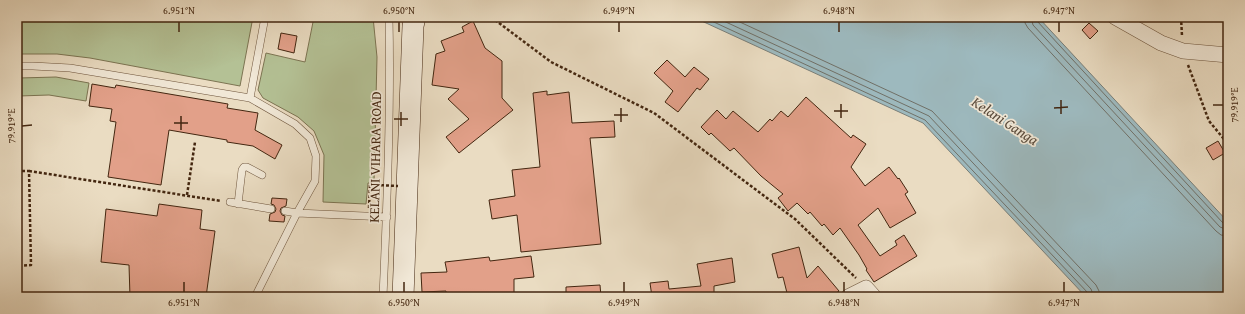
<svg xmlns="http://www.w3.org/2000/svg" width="1245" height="314" viewBox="0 0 1245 314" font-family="'Gentium Book Plus',serif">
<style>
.green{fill:#b4c195;stroke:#7c7452}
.water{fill:#9db9be;stroke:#797e78}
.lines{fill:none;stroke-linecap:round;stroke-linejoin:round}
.shore{stroke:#707067;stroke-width:1}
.building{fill:#e2a089;stroke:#432610}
.lane-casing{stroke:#6d543c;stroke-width:8}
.street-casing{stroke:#6d543c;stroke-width:16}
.secondary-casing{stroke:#432610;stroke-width:22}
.path{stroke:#432610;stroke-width:2.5;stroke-dasharray:3 2;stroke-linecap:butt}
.lane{stroke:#f1e8d7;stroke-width:7}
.street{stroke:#f1e8d7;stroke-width:15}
.secondary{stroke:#f1e8d7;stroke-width:21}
.path-bridge{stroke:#432610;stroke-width:2.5;stroke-dasharray:3 2;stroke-linecap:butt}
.ticks{fill:none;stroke:#432610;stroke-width:1.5}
.labels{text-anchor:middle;stroke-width:3.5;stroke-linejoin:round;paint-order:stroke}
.street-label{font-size:14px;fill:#432610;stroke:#f1e8d7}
.water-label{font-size:15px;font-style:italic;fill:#5a4b3c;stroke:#f1e8d7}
.neatline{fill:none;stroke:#432610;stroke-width:1.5}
.ticks-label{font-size:10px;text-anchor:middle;fill:#432610}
</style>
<rect width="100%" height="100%" fill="#eadcc2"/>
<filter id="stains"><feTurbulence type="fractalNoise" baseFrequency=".005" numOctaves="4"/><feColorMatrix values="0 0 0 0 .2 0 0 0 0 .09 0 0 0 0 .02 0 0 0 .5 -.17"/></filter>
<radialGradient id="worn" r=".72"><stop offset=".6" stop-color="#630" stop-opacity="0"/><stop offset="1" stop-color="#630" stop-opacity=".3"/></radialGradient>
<path class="green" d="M17,17H253L240,86L90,58L57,54H17Z
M314,17H373L377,57L374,183H368L366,204L323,202L324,155L314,131L298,117L263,98L258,90L266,53L305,62Z
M56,77L89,83L86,101L49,95L19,96V78Z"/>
<path class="water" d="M693,17H1038L1228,222V297H1086L923,123Z"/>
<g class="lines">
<path class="shore" d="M703,17L925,120L1088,293L1089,297
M715,17L929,116L1091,289L1094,297
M729,17L932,111L1096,285L1099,291L1100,297
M1025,17V23L1028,28L1216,231L1221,235L1228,236
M1031,17L1033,25L1220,227L1228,230
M1036,17L1037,21L1223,223L1228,225"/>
</g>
<path class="building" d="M473,21L485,48L502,61V98L513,110L459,153L446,137L469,119L448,99L459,89L432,85L436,54L445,51L441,41L464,32L462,27Z
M1089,23L1098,31L1090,39L1082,30Z
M281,33L297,36L294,53L278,49Z
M667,60L685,77L694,67L709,79L700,90L697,88L678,112L665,102L673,91L654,73Z
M92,84L115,88L116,85L228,104L227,108L258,113L255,130L282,145L275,159L253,146L227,142V140L169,130L161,185L108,177L116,122L110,121L112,109L89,106Z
M547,91V95L569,92L572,123L614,121L615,137L590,138L601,244L521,252L517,215L492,219L489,200L515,196L512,170L540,167L533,93Z
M806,97L851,138L853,135L866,144L851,167L865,186L889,167L898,179L899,178L908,192L905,194L916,213L890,228L878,208L858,225L880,256L897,245L895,241L904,235L917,256L874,282L866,270L867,269L859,255L840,228L833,235L824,224L822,226L810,212L808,214L797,203L788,211L778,198L783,194L761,176L734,148L730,151L711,133L709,135L701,127L717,110L726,119L733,111L758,132L770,119L772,121L781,111L788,117Z
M1218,141L1225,153L1213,160L1206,148Z
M272,198L287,199L286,206L281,208L280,211L282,215L285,216L284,222L269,221L270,214L275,212L276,209L274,205L271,204Z
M159,204L202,210L200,229L215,231L206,297H130L129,265L101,262L106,209L157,216Z
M799,247L807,278L818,266L839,291L831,297H788L783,277L778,278L772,254Z
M531,256L534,277L514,279V297H446V291L422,292L421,273L447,272L445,262L489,257L490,261Z
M732,258L735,282L714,286V297H652L650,283L668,281L669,289L701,286L697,264Z
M600,285L601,297H566V287Z"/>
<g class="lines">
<g class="lane-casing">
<path id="lane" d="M17,66H33L70,68L250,98L295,124L310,138L316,156L315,181L297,213L255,297
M250,98L265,17
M230,202L271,209
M238,204L242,170L244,167H247L262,175
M285,211L297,213L387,217
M383,297C387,204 391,110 389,17"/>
</g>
<g class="street-casing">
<path id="street" d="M1115,17L1161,43L1183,51L1228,55
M848,297L866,288L874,297"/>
</g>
<g class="secondary-casing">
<path id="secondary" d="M403,297L413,26L415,17"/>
</g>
<path class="path" d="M491,17L551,62L654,113L795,219L856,278
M1181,17L1182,36
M1188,65L1209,121L1228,144
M17,171H29L31,265L17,266
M29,171L221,201
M187,195L195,142
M369,208L370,185H376"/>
<use href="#lane" class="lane"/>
<use href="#street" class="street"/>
<use href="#secondary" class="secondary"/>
<path class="path-bridge" d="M376,185L398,186"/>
</g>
<path class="ticks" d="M179,22V32M399,22V32M619,22V32M839,22V32M1059,22V32M1061,100V114M841,104V118M1213,105H1223M621,108V122M1054,108L1068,107M834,111H848M401,112V126M614,115H628M181,116V130M394,119H408M174,123H188M22,126L32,125M184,282V292M404,282V292M624,282V292M844,282V292M1064,282V292"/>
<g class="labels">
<g class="street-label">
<text transform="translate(375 157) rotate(-89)" y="5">KELANI VIHARA ROAD</text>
</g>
<g class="water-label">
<text transform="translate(1005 121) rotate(33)" y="5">Kelani Ganga</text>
</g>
</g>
<rect width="1245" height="314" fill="none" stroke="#eadcc2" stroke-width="44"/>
<rect x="22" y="22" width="1201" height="270" class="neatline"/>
<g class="ticks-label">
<text x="179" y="14">6.951°N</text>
<text x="399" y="14">6.950°N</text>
<text x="619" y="14">6.949°N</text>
<text x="839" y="14">6.948°N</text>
<text x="1059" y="14">6.947°N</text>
<text transform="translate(1234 105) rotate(-90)" y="4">79.919°E</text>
<text transform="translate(11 126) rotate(-90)" y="4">79.919°E</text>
<text x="184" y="306">6.951°N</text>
<text x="404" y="306">6.950°N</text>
<text x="624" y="306">6.949°N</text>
<text x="844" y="306">6.948°N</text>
<text x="1064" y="306">6.947°N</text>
</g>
<rect width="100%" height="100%" filter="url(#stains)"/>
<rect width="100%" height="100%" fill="url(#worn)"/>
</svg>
